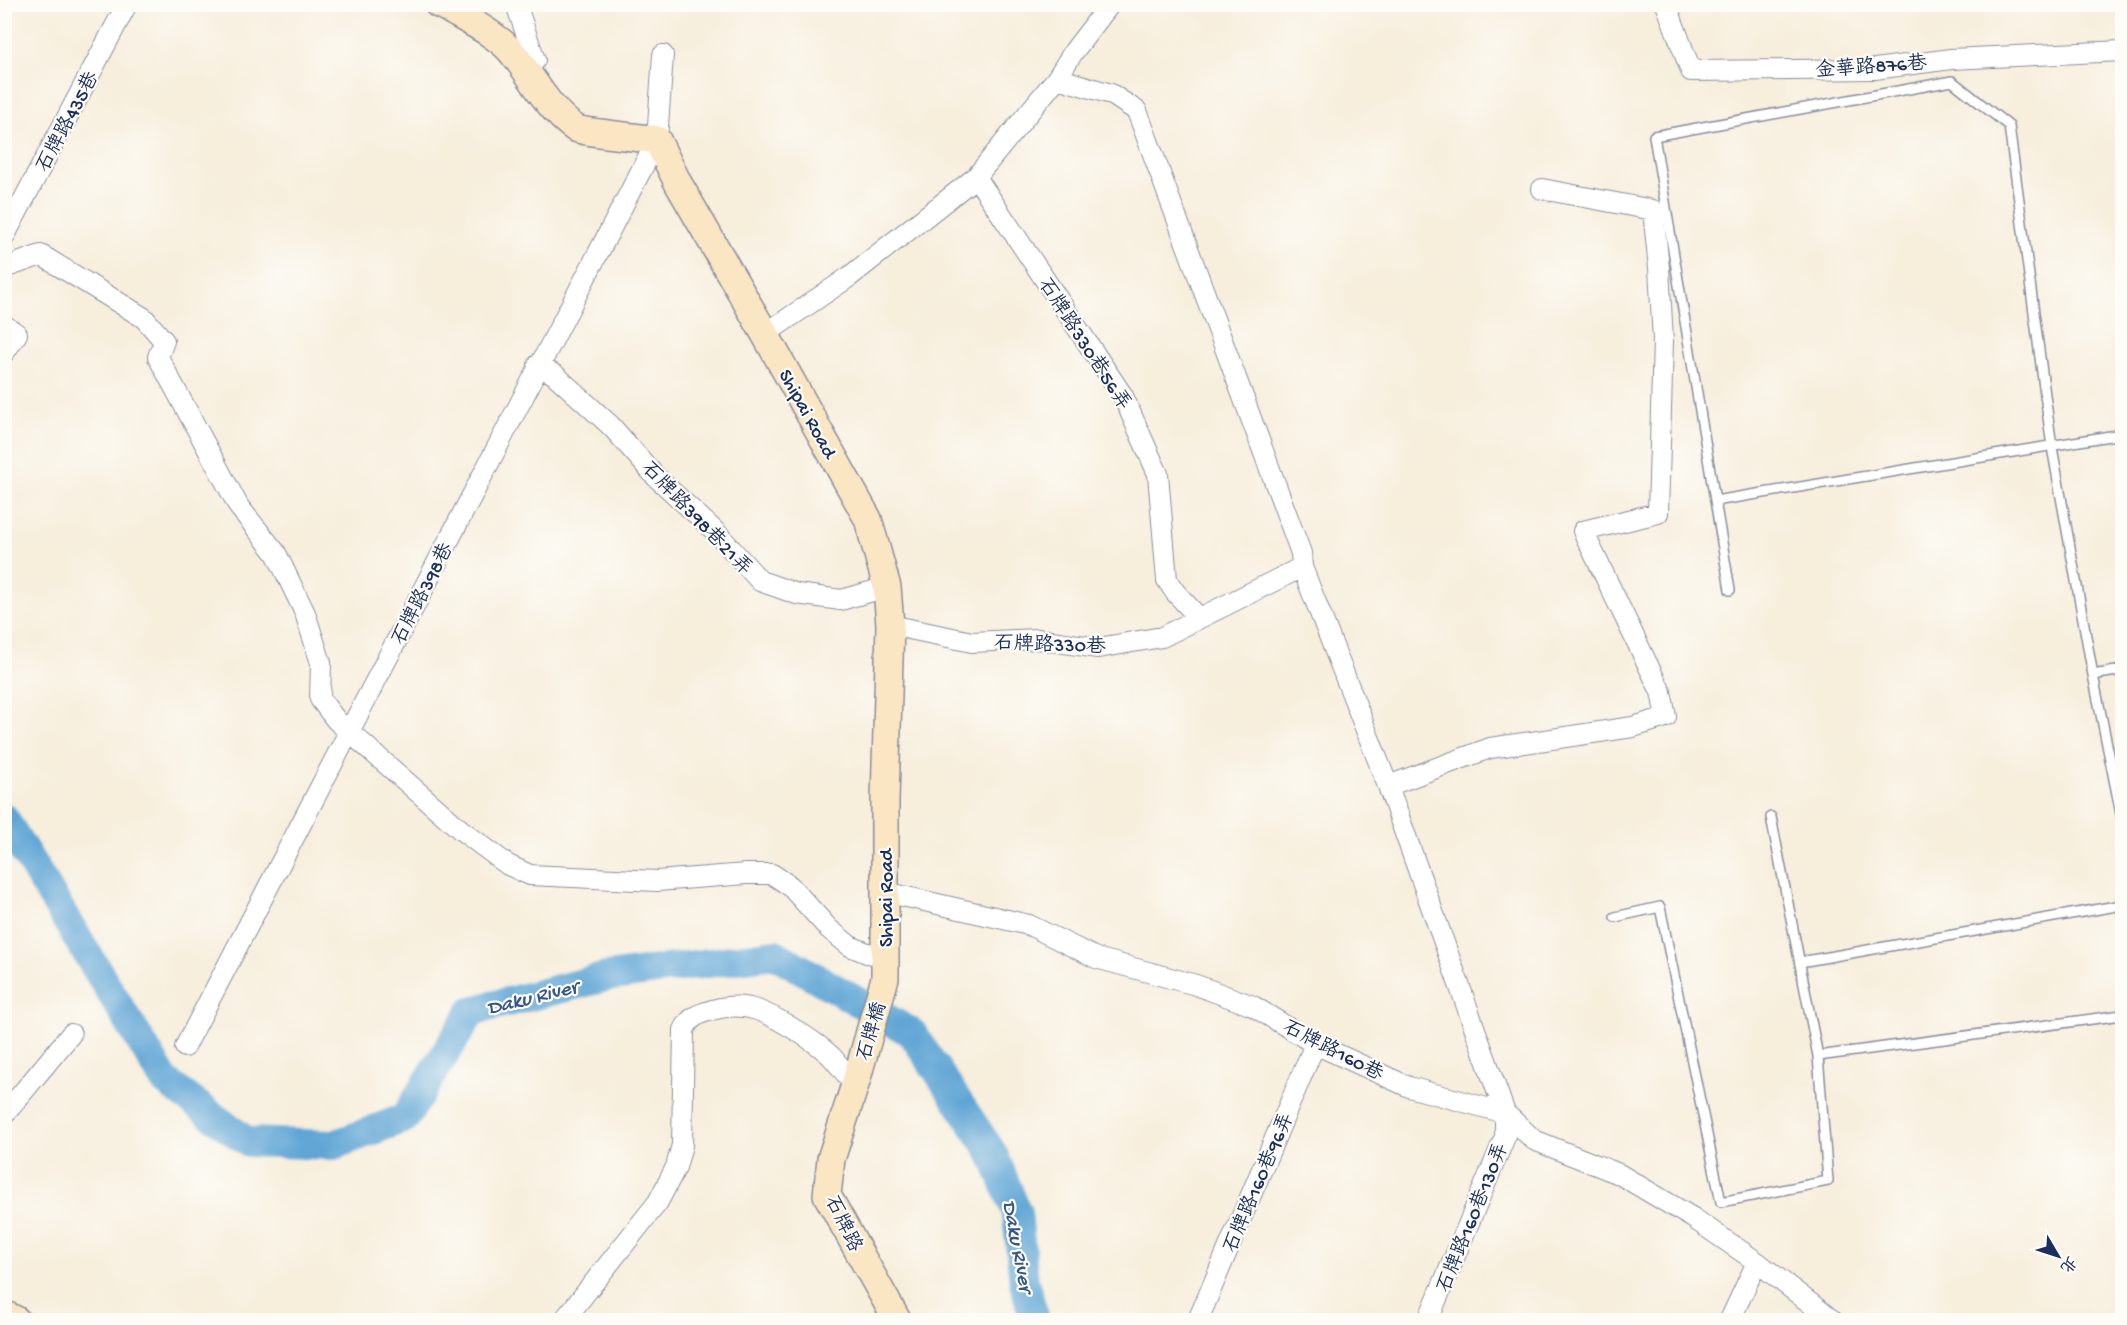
<svg xmlns="http://www.w3.org/2000/svg" width="2127" height="1325" viewBox="0 0 2127 1325" font-family="'Gochi Hand','LXGW WenKai TC',sans-serif">
<style>
.lines{fill:none;stroke-linecap:round;stroke-linejoin:round}
.river{stroke:#5fa5d5;stroke-width:30}
.lane-casing{stroke:#898e9d;stroke-width:12}
.street-casing{stroke:#898e9d;stroke-width:22}
.secondary-casing{stroke:#898e9d;stroke-width:30}
.lane{stroke:#fff;stroke-width:9}
.street{stroke:#fff;stroke-width:20}
.secondary{stroke:#fbe6c4;stroke-width:27}
.labels{text-anchor:middle;stroke-width:4.5;stroke-linejoin:round;paint-order:stroke}
.street-label{font-size:20px;fill:#1b2f5e;stroke:#fdfcf7}
.water-label{font-size:21px;font-style:italic;fill:#335888;stroke:#fdfcf7}
</style>
<rect width="100%" height="100%" fill="#fdfcf7"/>
<filter id="ink" filterUnits="userSpaceOnUse"><feTurbulence type="fractalNoise" baseFrequency=".0167" numOctaves="2"/><feDisplacementMap in="SourceGraphic" scale="12" xChannelSelector="R" yChannelSelector="G"/><feConvolveMatrix kernelMatrix="1 2 1 2 8 2 1 2 1" color-interpolation-filters="sRGB"/></filter>
<filter id="wash" filterUnits="userSpaceOnUse"><feTurbulence type="fractalNoise" baseFrequency=".008" numOctaves="4" result="noise"/><feDisplacementMap in="SourceGraphic" scale="24" xChannelSelector="R" yChannelSelector="G"/><feGaussianBlur stdDeviation="1.35" result="paint"/><feColorMatrix in="noise" values="0 0 0 0 0 0 0 0 0 0 0 0 0 0 0 0 0 1.4 0 .05"/><feComposite in="paint" operator="in"/></filter>
<g filter="url(#wash)">
<rect width="100%" height="100%" fill="#f7eedc"/>
<g class="lines">
<path class="river" d="M4,818L165,1081L248,1142L334,1145L405,1118L472,1011L606,977L775,954L912,1033L993,1154L1017,1213L1024,1282L1035,1320"/>
</g>
</g>
<g filter="url(#ink)">
<g class="lines">
<g class="lane-casing">
<path id="lane" d="M1715,501L2122,434
M1730,590L1654,136L1952,81L2009,126L2052,447L2093,675L2122,819
M2093,675L2122,670
M1615,917L1660,907L1721,1202L1828,1181L1818,1056L1771,817
M1800,962L2122,905
M1818,1056L2122,1015"/>
</g>
<g class="street-casing">
<path id="street" d="M516,4L535,60L527,71
M1666,4L1691,71L1875,69L1951,59L2122,51
M1057,78L1111,94L1137,111L1301,553L1302,567L1388,786L1505,1113V1137L1428,1320
M976,177L1123,396L1158,474L1167,580L1175,592L1199,618
M4,237L127,4
M4,268L41,255L144,318L164,341L158,357L239,507L276,553L305,613L321,663L320,699L336,720L461,830L508,865L530,875L657,881L746,874H772L790,886L829,929L850,946L867,953L885,955
M4,325L17,334L4,353
M765,334L849,277L976,177L1057,78L1074,51L1110,4
M538,365L555,375L611,426L656,477L717,533L760,581L797,594L841,600L887,587
M890,625L972,642L1038,639L1098,648L1162,637L1302,567
M1388,786L1490,748L1633,727L1666,717L1661,692L1583,531L1658,513L1663,341L1659,268L1653,210L1542,189
M885,892L1029,925L1096,958L1196,985L1253,1006L1315,1044L1409,1087L1505,1113L1534,1140L1619,1174L1693,1218L1757,1262L1832,1320
M185,1047L657,140L663,55
M4,1115L71,1034
M564,1320L658,1202L676,1167L682,1145L684,1030C690,1017 698,1014 712,1010C726,1006 743,1005 757,1010C777,1017 815,1041 831,1056C839,1065 847,1075 855,1085
M1198,1320L1315,1044
M1730,1320L1757,1262"/>
</g>
<g class="secondary-casing">
<path id="secondary" d="M438,4L445,7C466,20 493,32 510,50C532,75 547,109 575,128C581,132 644,138 657,140L678,183L765,334L868,519L887,587L890,625L885,800V978L855,1085L831,1159L827,1195L897,1320
M4,1314L16,1320"/>
</g>
<use href="#lane" class="lane"/>
<use href="#street" class="street"/>
<use href="#secondary" class="secondary"/>
</g>
</g>
<g class="labels">
<g class="street-label">
<text transform="translate(1871 65) rotate(-4)" y="7">金華路876巷</text>
<text transform="translate(66 121) rotate(-62)" y="7">石牌路435巷</text>
<text transform="translate(1086 343) rotate(57)" y="7">石牌路330巷56弄</text>
<text transform="translate(809 413) rotate(61)" y="7">Shipai Road</text>
<text transform="translate(698 517) rotate(46)" y="7">石牌路398巷21弄</text>
<text transform="translate(421 593) rotate(-63)" y="7">石牌路398巷</text>
<text transform="translate(1050 643) rotate(2)" y="7">石牌路330巷</text>
<text transform="translate(885 898) rotate(-90)" y="7">Shipai Road</text>
<text transform="translate(870 1031) rotate(-74)" y="7">石牌橋</text>
<text transform="translate(1334 1049) rotate(27)" y="7">石牌路160巷</text>
<text transform="translate(1257 1182) rotate(-67)" y="7">石牌路160巷96弄</text>
<text transform="translate(1471 1217) rotate(-68)" y="7">石牌路160巷130弄</text>
<text transform="translate(845 1223) rotate(64)" y="7">石牌路</text>
</g>
<g class="water-label">
<text transform="translate(532 996) rotate(-14)" y="7">Daku River</text>
<text transform="translate(1019 1246) rotate(79)" y="7">Daku River</text>
</g>
</g>
<rect width="2127" height="1325" fill="none" stroke="#fdfcf7" stroke-width="24"/>
<g transform="translate(2058 1256) rotate(129)" stroke="#fdfcf7" stroke-width="4.5" paint-order="stroke">
<path d="M0-4.5L10 22L0 15L-10 22Z" fill="#1b2f5e"/>
<text y="-9" font-size="16" font-weight="bold" text-anchor="middle" fill="#1b2f5e">北</text>
</g>
</svg>
